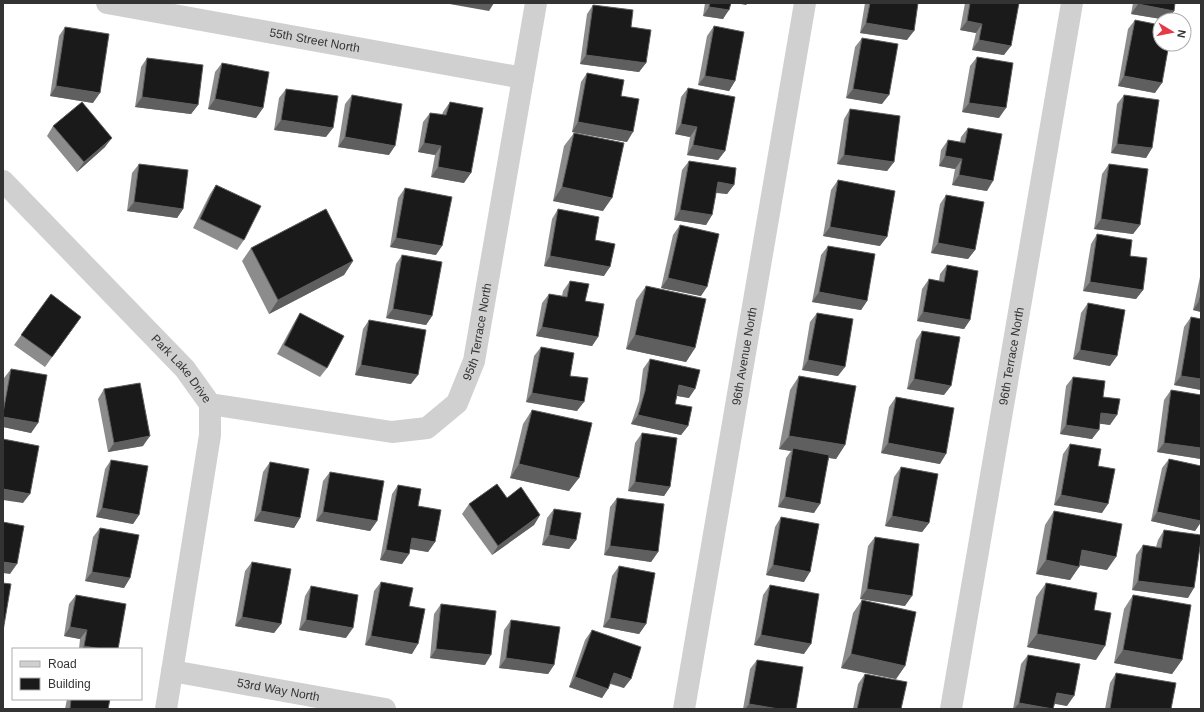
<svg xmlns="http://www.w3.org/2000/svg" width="1204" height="712" viewBox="0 0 1204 712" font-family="Arial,sans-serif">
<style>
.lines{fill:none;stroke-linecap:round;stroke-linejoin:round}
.minor{stroke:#d0d0d0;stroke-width:22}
.wall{fill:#8c8c8c}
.shaded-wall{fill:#5f5f5f}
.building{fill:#1a1a1a;stroke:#5f5f5f}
.labels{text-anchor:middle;stroke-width:4;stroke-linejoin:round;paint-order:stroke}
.street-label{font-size:12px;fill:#333;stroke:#fff}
</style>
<rect width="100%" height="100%" fill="#fff"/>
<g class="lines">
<g class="minor">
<path id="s1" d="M107,3L523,78"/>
<path id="s2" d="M3,181L185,369L210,404V435L166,709"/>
<path id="s3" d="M210,404L392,432L427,428L457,403L474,361L536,3"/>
<path id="s4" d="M172,671L385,709"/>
<path id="s5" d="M684,709L805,3"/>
<path id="s6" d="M951,709L1072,3"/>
</g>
</g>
<path class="wall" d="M705,3H731L723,19L703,16Z
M865,3H918L907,40L860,33Z
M965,3H1019L1004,55L972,50L976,33L960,30Z
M1133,3H1175L1174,11L1167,20L1131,14Z
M593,5L631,27L646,63L639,72L580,64L587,14Z
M1135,20L1155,93L1118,86L1128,29Z
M714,26L735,81L729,91L698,85L707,36Z
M65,27L93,103L50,96L59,36Z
M862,38L882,104L846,98L855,47Z
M977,57L999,118L962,112L970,66Z
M147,58L198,105L191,114L135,107L141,67Z
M222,63L263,108L256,118L208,109L215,72Z
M587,73L621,96L627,142L572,132L581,82Z
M688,88L725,151L718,160L687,155L690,137L675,134L681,97Z
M286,89L326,137L274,130L279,98Z
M352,95L389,155L338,147L345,104Z
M1124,95L1152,148L1146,158L1111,153L1117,104Z
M450,102L464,183L431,177L435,155L418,152L423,122L430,113L442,115L443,112Z
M850,109L894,162L887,171L837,164L844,119Z
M53,126L105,147L77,172L47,136Z
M968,128L987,191L952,185L955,169L939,166L941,150L948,140L960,142L961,137Z
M574,133L603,211L553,201L564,146Z
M689,161L734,185L727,194L716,193L712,215L706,225L674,220L682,170Z
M139,164L183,209L177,218L127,211L132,173Z
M1109,164L1140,225L1133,234L1094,229L1102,174Z
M838,180L880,246L823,236L831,190Z
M216,185L244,240L237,250L193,228L210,194Z
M405,188L436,255L390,247L398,198Z
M946,195L975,250L968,259L931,253L940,204Z
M558,209L595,240L604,276L544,266L552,219Z
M680,225L701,296L661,288L673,235Z
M1097,234L1143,290L1136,299L1083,291L1091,244Z
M828,246L867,301L861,310L812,302L821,255Z
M251,248L353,261L344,275L269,314L242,261Z
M402,255L432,316L426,325L386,318L396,264Z
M947,265L970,320L964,329L917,321L922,289L929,279L939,281L940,274Z
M1201,272V312L1193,310Z
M570,281L585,301L598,337L592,346L536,336L542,303L549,294L562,296L563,291Z
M646,286L695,348L686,362L626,349L636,300Z
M51,294L81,317L45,367L14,345Z
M1088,303L1110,366L1073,359L1081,313Z
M300,313L327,368L320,377L277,354L294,323Z
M817,313L838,376L802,370L810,322Z
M1191,317L1201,390L1174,385L1184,327Z
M369,320L411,384L355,375L363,329Z
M922,331L944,395L907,389L916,340Z
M541,347L577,411L526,402L534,356Z
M650,359L689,398L677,396L675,404L688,426L681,435L631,424L639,401L643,369Z
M11,369L38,423L31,433L3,427V386L4,378Z
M799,376L845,445L836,459L829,458L814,513L778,507L786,458L791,451L779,449L790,390Z
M1073,377L1103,397L1110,425L1100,423L1092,439L1060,434L1066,386Z
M104,389L143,446L108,452L98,399Z
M1171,390L1201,395V459L1157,452L1164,400Z
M896,397L940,464L881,453L889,407Z
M532,410L569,491L510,478L523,424Z
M642,433L670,487L664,496L628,491L635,443Z
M1070,444L1102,513L1054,505L1063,454Z
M1169,459L1201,466V522L1195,531L1151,521L1162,468Z
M111,460L139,515L133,524L96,517L105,469Z
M270,462L300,518L294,528L254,521L263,472Z
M901,467L929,523L922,532L885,526L894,477Z
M330,472L377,521L370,531L316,521L323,481Z
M398,485L418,506L435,542L428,552L410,549L409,554L402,564L380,560L392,494Z
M507,498L540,515L534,525L492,555L462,514L469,504Z
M617,498L658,552L651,562L604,555L610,507Z
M554,509L576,540L569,549L542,545L547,518Z
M1054,511L1107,570L1080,565L1079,567L1070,580L1036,574L1045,525Z
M781,517L804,582L766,575L775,527Z
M100,528L130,578L124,588L85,581L93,537Z
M1164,530L1188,598L1132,590L1136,555L1143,545L1156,547L1158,540Z
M875,537L905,606L860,599L868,546Z
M252,562L281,624L274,633L235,626L245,571Z
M619,566L646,624L639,634L603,627L612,576Z
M381,582L409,606L412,654L365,645L374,591Z
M1046,583L1096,660L1027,647L1036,597Z
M770,585L804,654L754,645L763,595Z
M311,586L346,638L299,630L305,596Z
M76,595L118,649H79L80,639L64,636L69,604Z
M1133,595L1182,660L1172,674L1114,663L1124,609Z
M862,600L905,666L896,679L841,668L853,613Z
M441,604L485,665L430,658L434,614Z
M511,620L554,665L548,674L499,668L504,630Z
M592,630L624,688L610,684L602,698L569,687L585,640Z
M1028,655L1067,706L1055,703L1053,709H1013L1021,664Z
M757,660L796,709H743L750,669Z
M1116,673L1171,709H1105L1110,683Z
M865,674L901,709H853L858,684Z
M67,699H110L108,709H65Z"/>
<path class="shaded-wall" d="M444,3H494L489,11Z
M736,3H748L746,5Z
M1138,4L1174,11L1167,20L1131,14Z
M709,7L729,10L723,19L703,16Z
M967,21L982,24L976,33L960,30Z
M866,23L914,31L907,40L860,33Z
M979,40L1011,46L1004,55L972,50Z
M586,55L646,63L639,72L580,64Z
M705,76L735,81L729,91L698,85Z
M1124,76L1162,83L1155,93L1118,86Z
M56,86L100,93L93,103L50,96Z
M853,89L889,95L882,104L846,98Z
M142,97L198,105L191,114L135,107Z
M215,99L263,108L256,118L208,109Z
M969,103L1006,108L999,118L962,112Z
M281,120L333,128L326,137L274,130Z
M578,122L633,132L627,142L572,132Z
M681,124L697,127L690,137L675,134Z
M345,137L395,146L389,155L338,147Z
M112,138L105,147L77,172L84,162Z
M424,143L441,146L435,155L418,152Z
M1117,144L1152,148L1146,158L1111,153Z
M693,145L725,151L718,160L687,155Z
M844,155L894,162L887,171L837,164Z
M945,156L962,159L955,169L939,166Z
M438,167L471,173L464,183L431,177Z
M959,175L993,181L987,191L952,185Z
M718,182L734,185L727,194L712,192Z
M562,187L612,198L603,211L553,201Z
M134,202L183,209L177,218L127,211Z
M680,210L712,215L706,225L674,220Z
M1101,219L1140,225L1133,234L1094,229Z
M830,227L887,237L880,246L823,236Z
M396,238L442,246L436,255L390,247Z
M938,243L975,250L968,259L931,253Z
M550,256L610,267L604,276L544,266Z
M353,261L344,275L269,314L278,300Z
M668,278L707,287L701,296L661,288Z
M1090,282L1143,290L1136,299L1083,291Z
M819,292L867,301L861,310L812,302Z
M1199,301H1201V312L1193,310Z
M393,309L432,316L426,325L386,318Z
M923,312L970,320L964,329L917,321Z
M542,327L598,337L592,346L536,336Z
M635,335L695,348L686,362L626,349Z
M1080,350L1117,356L1110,366L1073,359Z
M808,360L845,367L838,376L802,370Z
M361,365L418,375L411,384L355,375Z
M1181,376L1201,379V390L1174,385Z
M914,379L951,386L944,395L907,389Z
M679,385L695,389L689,398L672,395Z
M532,393L584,402L577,411L526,402Z
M1101,413L1117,415L1110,425L1094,423Z
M638,415L688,426L681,435L631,424Z
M3,417L38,423L31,433L3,427Z
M1066,425L1099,430L1092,439L1060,434Z
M150,436L143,446L108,452L114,443Z
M789,436L845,445L836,459L793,452V448L791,451L779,449Z
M888,443L946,454L940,464L881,453Z
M1164,443L1201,448V459L1157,452Z
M519,464L579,478L569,491L510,478Z
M635,482L670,487L664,496L628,491Z
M3,489L30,494L23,503L3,500Z
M1061,495L1108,504L1102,513L1054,505Z
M785,497L820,504L814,513L778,507Z
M102,508L139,515L133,524L96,517Z
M261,511L300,518L294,528L254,521Z
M323,512L377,521L370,531L316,521Z
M1157,512L1201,521V522L1195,531L1151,521Z
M540,515L534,525L492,555L498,546Z
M892,516L929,523L922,532L885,526Z
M549,535L576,540L569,549L542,545Z
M412,538L435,542L428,552L405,548Z
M610,546L658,552L651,562L604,555Z
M386,550L409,554L402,564L380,560Z
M1082,550L1116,557L1107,570L1073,564Z
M1046,560L1079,567L1070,580L1036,574Z
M3,562L17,564L10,574L3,573Z
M773,565L810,572L804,582L766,575Z
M92,572L130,578L124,588L85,581Z
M1138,581L1194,588L1188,598L1132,590Z
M867,589L912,596L905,606L860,599Z
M242,617L281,624L274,633L235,626Z
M610,618L646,624L639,634L603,627Z
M306,620L353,628L346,638L299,630Z
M70,627L87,630L80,639L64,636Z
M1037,634L1105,646L1096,660L1027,647Z
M761,635L811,644L804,654L754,645Z
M371,636L418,644L412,654L365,645Z
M84,646L102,649H82Z
M436,649L491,655L485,665L430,658Z
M1123,650L1182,660L1172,674L1114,663Z
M851,654L905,666L896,679L841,668Z
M506,658L554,665L548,674L499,668Z
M614,673L631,679L624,688L607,682Z
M575,677L608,689L602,698L569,687Z
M1057,693L1074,696L1067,706L1050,703Z
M1019,703L1053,709H1014Z
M749,704L779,709H745Z"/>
<path class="building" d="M710,3H731L729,10L709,7Z
M870,3H918L914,31L866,23Z
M970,3H1019L1011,46L979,40L982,24L967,21Z
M1138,3H1175L1174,11L1138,4Z
M593,5L633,10L631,27L651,30L646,63L586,55Z
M1135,20L1160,25V44H1169L1162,83L1124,76Z
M714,26L744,32L735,81L705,76Z
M65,27L109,34L100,93L56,86Z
M862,38L898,44L889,95L853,89Z
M977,57L1013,63L1006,108L969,103Z
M147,58L203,65L198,105L142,97Z
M222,63L269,72L263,108L215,99Z
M587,73L624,80L621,96L639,99L633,132L578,122Z
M688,88L735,97L725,151L693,145L697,127L681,124Z
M286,89L338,96L333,128L281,120Z
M352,95L402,104L395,146L345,137Z
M1124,95L1159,100L1152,148L1117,144Z
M82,102L112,138L84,162L53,126Z
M450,102L483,108L471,173L438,167L441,146L424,143L430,113L446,115Z
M850,109L900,116L894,162L844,155Z
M968,128L1002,134L993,181L959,175L962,159L945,156L948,140L965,143Z
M574,133L624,143L612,198L562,187Z
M689,161L736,168L734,185L718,182L712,215L680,210Z
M139,164L188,170L183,209L134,202Z
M1109,164L1148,169L1140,225L1101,219Z
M838,180L895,191L887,237L830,227Z
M216,185L261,206L244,240L200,219Z
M405,188L452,197L442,246L396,238Z
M946,195L984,202L975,250L938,243Z
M326,209L353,261L278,300L251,248Z
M558,209L599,217L595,240L615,244L610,267L550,256Z
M680,225L719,234L707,287L668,278Z
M1097,234L1132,240L1130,256L1147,258L1143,290L1090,282Z
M828,246L875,254L867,301L819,292Z
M402,255L442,262L432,316L393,309Z
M947,265L978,271L970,320L923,312L929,279L944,282Z
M570,281L589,284L585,301L604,304L598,337L542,327L549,294L567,297Z
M646,286L706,299L695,348L635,335Z
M51,294L81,317L52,357L21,335Z
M1201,294V301H1199Z
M1088,303L1125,310L1117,356L1080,350Z
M300,313L344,336L327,368L284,345Z
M817,313L853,319L845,367L808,360Z
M1191,317L1201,319V379L1181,376Z
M369,320L426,330L418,375L361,365Z
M922,331L960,337L951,386L914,379Z
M541,347L574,353L570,376L588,378L584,402L532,393Z
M650,359L700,370L695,389L679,385L675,404L692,407L688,426L638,415L645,391Z
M11,369L47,375L38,423L3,417V413Z
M799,376L856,386L845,445L789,436Z
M1073,377L1105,381L1103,397L1120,399L1117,415L1101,413L1099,430L1066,425Z
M140,383L150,436L114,443L104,389Z
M1171,390L1201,395V448L1164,443Z
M896,397L954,408L946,454L888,443Z
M532,410L592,423L579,478L519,464Z
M642,433L677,438L670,487L635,482Z
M3,439L39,446L30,494L3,489Z
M1070,444L1101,449L1098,466L1115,469L1108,504L1061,495Z
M793,448L829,455L820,504L785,497Z
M1169,459L1201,466V521L1157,512Z
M111,460L148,466L139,515L102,508Z
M270,462L309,469L300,518L261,511Z
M901,467L938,474L929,523L892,516Z
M330,472L384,481L377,521L323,512Z
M497,484L507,498L521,487L540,515L498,546L469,504Z
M398,485L421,489L418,506L441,510L435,542L412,538L409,554L386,550Z
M617,498L664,504L658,552L610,546Z
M554,509L581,513L576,540L549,535Z
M1054,511L1122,524L1116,557L1082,550L1079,567L1046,560Z
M781,517L819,524L810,572L773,565Z
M3,522L24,526L17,564L3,562Z
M100,528L139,535L130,578L92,572Z
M1164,530L1201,535V540L1194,588L1138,581L1143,545L1161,548Z
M875,537L919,544L912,596L867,589Z
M252,562L291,569L281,624L242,617Z
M619,566L655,573L646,624L610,618Z
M381,582L413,588L409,606L425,609L418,644L371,636Z
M3,583L11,584L3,631Z
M1046,583L1097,593L1094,610L1111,613L1105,646L1037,634Z
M770,585L819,594L811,644L761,635Z
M311,586L358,595L353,628L306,620Z
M76,595L126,604L118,649H102L84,646L87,630L70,627Z
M1133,595L1191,605L1182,660L1123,650Z
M862,600L916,612L905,666L851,654Z
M441,604L496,611L491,655L436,649Z
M511,620L560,627L554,665L506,658Z
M592,630L641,647L631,679L614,673L608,689L575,677Z
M1028,655L1080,664L1074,696L1057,693L1053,709L1019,703Z
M757,660L803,667L796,709H779L749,704Z
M1116,673L1176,683L1171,709H1110Z
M865,674L907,682L901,709H857Z
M71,699H110L108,709H70Z"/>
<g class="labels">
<g class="street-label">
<text dy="4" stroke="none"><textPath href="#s1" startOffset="211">55th Street North</textPath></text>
<text dy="4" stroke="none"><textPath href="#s3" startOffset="333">95th Terrace North</textPath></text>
<text dy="4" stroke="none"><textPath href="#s5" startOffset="358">96th Avenue North</textPath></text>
<text dy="4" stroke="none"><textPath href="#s6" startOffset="358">96th Terrace North</textPath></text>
<text dy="4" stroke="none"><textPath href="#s2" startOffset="259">Park Lake Drive</textPath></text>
<text dy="4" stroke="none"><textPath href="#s4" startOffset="108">53rd Way North</textPath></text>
</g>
</g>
<rect width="1204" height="712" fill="none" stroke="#333333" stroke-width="8"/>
<rect x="12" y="648" width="130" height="52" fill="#ffffff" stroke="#adadad"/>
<rect x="20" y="661" width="20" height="6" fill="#d0d0d0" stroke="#adadad"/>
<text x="48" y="668" font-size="12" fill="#333333">Road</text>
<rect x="20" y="678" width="20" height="12" fill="#1a1a1a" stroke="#adadad"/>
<text x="48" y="688" font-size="12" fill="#333333">Building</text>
<g transform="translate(1172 32) rotate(100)"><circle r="19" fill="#ffffff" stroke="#adadad"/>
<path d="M0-3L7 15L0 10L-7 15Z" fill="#e63946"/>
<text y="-6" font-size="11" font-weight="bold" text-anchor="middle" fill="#333333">N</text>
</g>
</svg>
